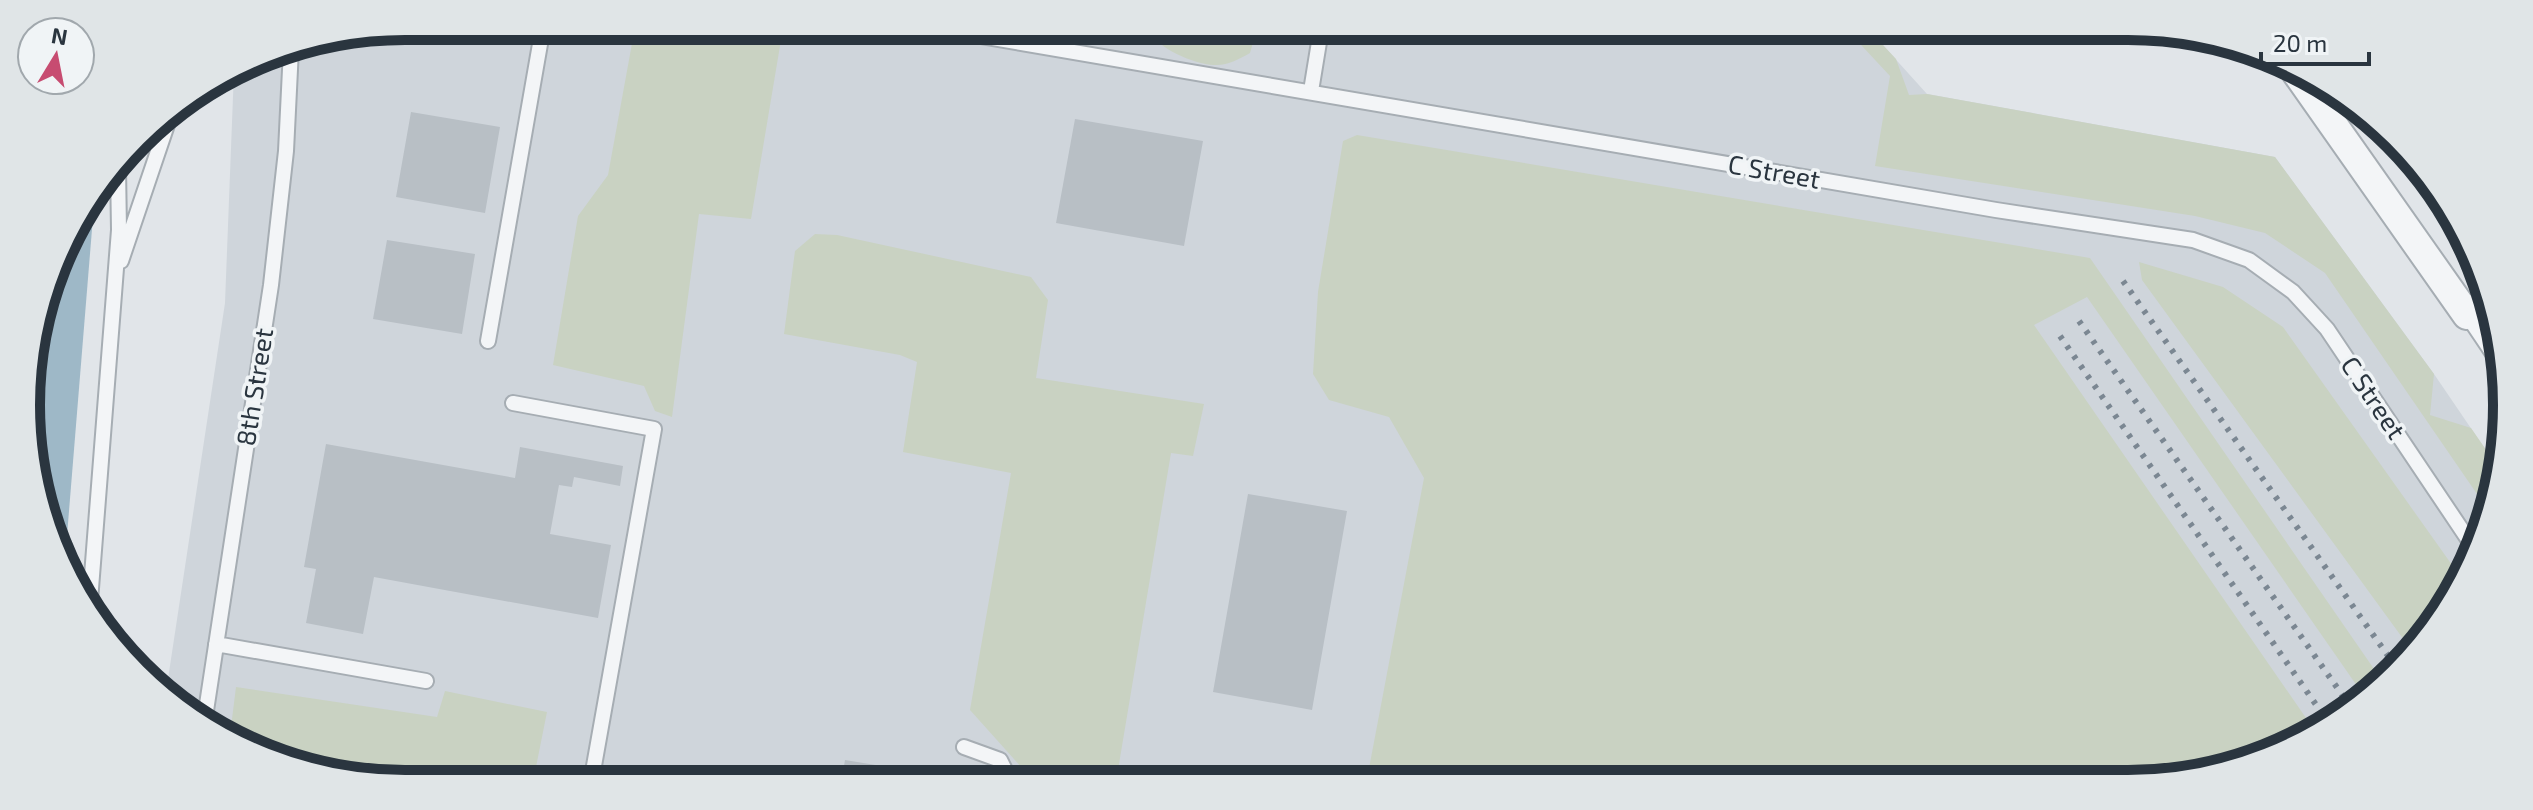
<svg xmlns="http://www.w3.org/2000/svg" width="2533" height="810" viewBox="0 0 2533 810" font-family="'Exo 2',sans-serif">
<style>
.built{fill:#cfd5db}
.green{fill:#c9d2c2}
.water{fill:#9eb8c7}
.building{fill:#b8bfc5}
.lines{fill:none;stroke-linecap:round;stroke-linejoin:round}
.lane-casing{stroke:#a6adb3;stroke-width:18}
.street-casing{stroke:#a6adb3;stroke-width:32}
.lane{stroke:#f3f5f7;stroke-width:14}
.street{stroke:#f3f5f7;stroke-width:28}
.rail{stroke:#7b8792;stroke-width:6;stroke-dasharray:4 8;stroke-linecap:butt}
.labels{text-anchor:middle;stroke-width:7;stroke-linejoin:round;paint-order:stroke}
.street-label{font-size:26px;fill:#2a353f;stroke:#f0f4f6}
.rim{fill:none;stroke:#2a353f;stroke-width:10}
</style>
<rect width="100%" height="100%" fill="#e1e5e9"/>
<path class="built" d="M405,26L1871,32L1927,94L2275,157L2434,374L2500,471V479L2456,594L2396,673L2296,745L2178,781L331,777L195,720L166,692L225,303L234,71L260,55Z
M2388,139L2443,195L2465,248L2462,246Z"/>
<path class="green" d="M635,27H742L782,34L751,219L699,214L672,417L655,411L644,386L553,365L578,216L608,175Z
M1149,29L1268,30V33L1256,32L1250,53C1239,59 1227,66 1214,65C1194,64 1155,48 1149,29Z
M1849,32H1871L1896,59L1909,95L1927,94L2275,157L2434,374L2430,415L2471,428L2500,470V479L2488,510L2325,273L2265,233L2195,216L1875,166L1890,76Z
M1357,135L2090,258L2383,682L2364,696L2087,297L2034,325L2315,731L2296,745L2178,781L1367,779L1424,478L1389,417L1329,400L1313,374L1318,292L1343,141Z
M815,234L837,235L1031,277L1048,300L1036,378L1204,404L1193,456L1171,453L1118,770L1141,774L1140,778H1031L970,710L1011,473L903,452L917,362L900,355L784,334L795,251Z
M2139,262L2223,287L2283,327L2462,579L2456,594L2412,651L2142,280Z
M236,687L437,717L445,691L547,712L534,777H331L230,735Z"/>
<path class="water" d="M92,202L93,217L65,560L39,503L29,356L65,237Z"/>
<path class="building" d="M411,112L500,127L485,213L396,197Z
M1075,119L1203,141L1184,246L1056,223Z
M387,240L475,254L462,334L373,319Z
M326,444L515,478L520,447L623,466L620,486L574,477L572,487L559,485L550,534L611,545L598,618L374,577L363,634L306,623L316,569L304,567Z
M1248,494L1347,511L1312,710L1213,692Z
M845,760L900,769L899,778H842Z"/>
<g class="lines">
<g class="lane-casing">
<path id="lane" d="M934,28L1996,210L2193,240L2249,260L2293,292L2327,329L2474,548
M1311,91L1321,30
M121,261L172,110
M2467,315L2500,364
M488,341L543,27
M513,403L654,429L592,777
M89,614L119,230L118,168
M216,644L426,681
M204,724L271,285L286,151L291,49
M964,747L1000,760L1009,778"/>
</g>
<g class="street-casing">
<path id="street" d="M2296,72L2467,315L2487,301"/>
</g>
<use href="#lane" class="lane"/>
<use href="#street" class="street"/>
<path class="rail" d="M2123,281L2398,670
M2079,321L2350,706
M2060,336L2328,722"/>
</g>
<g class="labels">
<g class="street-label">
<text transform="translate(1774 172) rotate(10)" y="9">C Street</text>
<text transform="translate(255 387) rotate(-81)" y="9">8th Street</text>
<text transform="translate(2373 398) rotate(56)" y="9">C Street</text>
</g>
</g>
<path d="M0 0H2533V810H0ZM405 40H2128A365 365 0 0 1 2493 405V405A365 365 0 0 1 2128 770H405A365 365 0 0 1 40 405V405A365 365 0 0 1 405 40Z" fill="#e0e5e7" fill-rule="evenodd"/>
<path class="rim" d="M405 40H2128A365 365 0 0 1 2493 405V405A365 365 0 0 1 2128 770H405A365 365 0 0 1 40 405V405A365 365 0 0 1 405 40Z"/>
<g transform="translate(56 56) rotate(10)"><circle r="38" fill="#f0f4f6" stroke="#a1a8ad" stroke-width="2"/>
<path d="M0-6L14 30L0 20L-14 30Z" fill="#c74c71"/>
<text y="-12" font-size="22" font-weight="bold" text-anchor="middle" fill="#2a353f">N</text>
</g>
<path d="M2261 52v12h108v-12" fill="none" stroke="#2a353f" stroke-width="4"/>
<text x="2273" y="52" font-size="24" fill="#2a353f" stroke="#f0f4f6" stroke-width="6" paint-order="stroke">20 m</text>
</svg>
